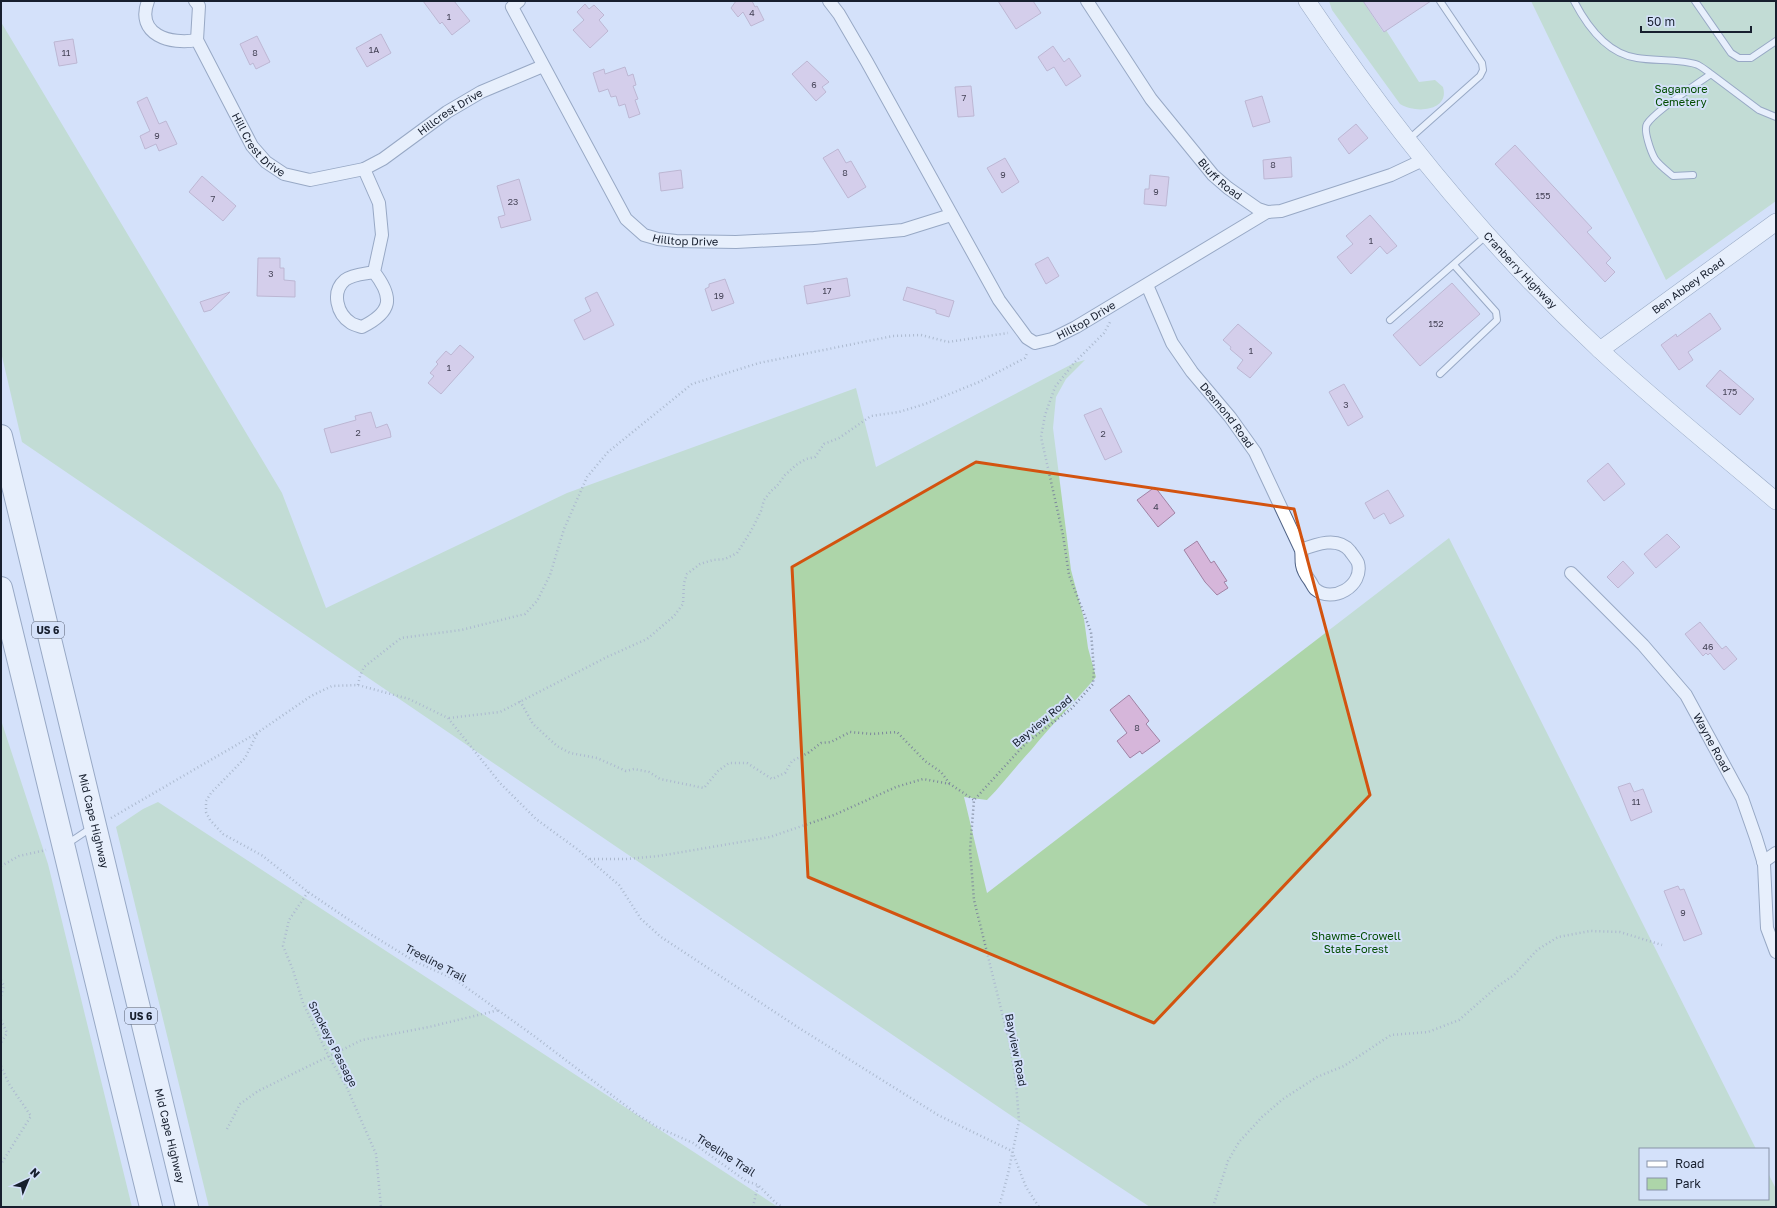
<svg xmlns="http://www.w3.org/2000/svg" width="1777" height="1208" viewBox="0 0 1777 1208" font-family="'Golos Text',sans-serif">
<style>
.green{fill:#add5a9}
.building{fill:#d6b6da;stroke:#a082a4}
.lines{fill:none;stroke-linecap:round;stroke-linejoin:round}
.lane-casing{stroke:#506386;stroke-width:8}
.street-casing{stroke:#506386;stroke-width:14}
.secondary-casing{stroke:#506386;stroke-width:18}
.highway-casing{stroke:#506386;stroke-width:24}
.path{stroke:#7d889c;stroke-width:2.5;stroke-dasharray:1 3;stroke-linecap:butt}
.lane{stroke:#fff;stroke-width:6}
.street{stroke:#fff;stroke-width:12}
.secondary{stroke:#fff;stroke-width:17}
.highway{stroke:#fff;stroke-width:22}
.marked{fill:none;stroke:#d3530f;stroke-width:3;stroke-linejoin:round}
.labels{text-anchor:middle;stroke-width:4;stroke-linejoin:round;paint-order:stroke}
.number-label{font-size:9px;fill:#474559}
.shield{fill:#d4e1fa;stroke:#50596b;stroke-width:1}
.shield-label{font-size:10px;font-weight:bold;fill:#171f2e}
.park-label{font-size:11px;fill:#024c01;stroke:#d4e1fa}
.street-label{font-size:11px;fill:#171f2e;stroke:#d4e1fa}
</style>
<rect width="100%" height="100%" fill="#d4e1fa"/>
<path class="green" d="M1329,1H1363L1383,32L1386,30L1419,82L1435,80L1443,87C1450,111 1416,114 1400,104L1332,10Z
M1531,1H1776V201L1666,280Z
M1,22L282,493L326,608L567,493L856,388L876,467L1074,363L1085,360L1066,379L1056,397L1053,428L1071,570L1084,619L1088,648L1096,677C1075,702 1052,724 1032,749C1016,766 1004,783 987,800L964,797L987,893L1449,538L1756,1149H1640V1199H1768V1173L1776,1189V1207H1150L1019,1121L22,442L1,352Z
M1,720L48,864L132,1207H1Z
M158,802L778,1207H209L116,827L143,809Z"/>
<path class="building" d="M423,1H454L470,21L452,35L442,22L440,24Z
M736,1H752L755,7L757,6L764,20L751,26L743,12L738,17L731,8Z
M998,1H1033L1041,13L1016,29Z
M1363,1H1431L1384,32Z
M585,4L589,9L594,5L604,15L599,20L608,31L590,48L573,30L584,20L577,12Z
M381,34L391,53L367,67L356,48Z
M257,36L270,62L256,69L253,63L250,65L240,44Z
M73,39L77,63L59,66L54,42Z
M1053,46L1064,62L1069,58L1081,76L1066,86L1054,67L1047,71L1038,57Z
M807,61L829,82L822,87L826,92L816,101L792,74Z
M625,67L628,76L633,74L636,85L633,86L638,99L635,100L640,114L629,118L625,104L619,106L616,96L611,97L608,89L599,92L593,73L604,69L605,74Z
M971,86L974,116L958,117L955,87Z
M1262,96L1270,122L1253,127L1245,101Z
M147,97L159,124L166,121L177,144L159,151L156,144L145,149L140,136L150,131L137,102Z
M1356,124L1368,138L1349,154L1338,139Z
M1515,145L1592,228L1587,232L1611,258L1606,263L1615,272L1605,282L1495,164Z
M838,149L846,163L851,161L866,187L848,198L823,158Z
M1291,157L1292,177L1264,179L1263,160Z
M1005,158L1019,182L1002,193L987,168Z
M681,170L683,188L661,191L659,173Z
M1150,175L1169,177L1166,206L1144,204L1145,189H1149Z
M202,176L236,206L223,221L189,192Z
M519,179L531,220L501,228L498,217L505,215L497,186Z
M1370,215L1397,246L1387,254L1380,246L1351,274L1337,257L1353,244L1346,236Z
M1048,257L1059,276L1046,284L1035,264Z
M258,258H280V268H284V280L295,281V297L257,296Z
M847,278L850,296L807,304L804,286Z
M725,279L734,303L712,311L705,289L709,287V284Z
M1452,283L1480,314L1420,366L1393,335Z
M907,287L954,301L949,317L936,313V310L903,300Z
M230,292L211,310L204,312L200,302Z
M597,292L614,325L584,340L574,320L591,311L585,298Z
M1710,313L1721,329L1688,352L1693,360L1679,370L1661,345L1676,334L1677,337Z
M1238,324L1272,353L1250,378L1237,368L1243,360L1230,349L1231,347L1223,340Z
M460,345L474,357L441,394L428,383L434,376L430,373L438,364L436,362L446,351L451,355Z
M1720,370L1754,399L1740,415L1706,386Z
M1344,384L1363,417L1348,426L1329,392Z
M1101,408L1122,452L1105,460L1084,415Z
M371,412L376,428L387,424L390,431L391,437L331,453L324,429L356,420L355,416Z
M1608,463L1625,484L1604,501L1587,481Z
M1155,487L1175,513L1158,527L1137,500Z
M1388,490L1404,516L1390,524L1384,513L1374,519L1365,503Z
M1667,534L1680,547L1656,568L1644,554Z
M1197,541L1211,563L1214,561L1227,581L1224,582L1228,588L1217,595L1205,582L1184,550Z
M1623,561L1634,573L1618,588L1607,577Z
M1700,622L1722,649L1726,646L1737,659L1724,670L1710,653L1708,655L1706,653L1703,656L1685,634Z
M1129,695L1149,721L1146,724L1160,741L1142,754L1140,751L1130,758L1117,741L1127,733L1110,710Z
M1630,783L1634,792L1643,789L1652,812L1631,821L1618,787Z
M1678,886L1680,890L1684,889L1702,934L1684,941L1664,891Z"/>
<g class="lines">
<g class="lane-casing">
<path id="lane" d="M1574,1C1587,26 1608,54 1637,58C1653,61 1684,59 1698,65C1702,67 1707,71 1711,74C1697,84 1655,111 1647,124C1643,130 1651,152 1655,159C1659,165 1667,171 1673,176L1693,175
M1695,1L1731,53L1739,58H1751L1776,41
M1711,74L1759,110L1776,117
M1408,140L1480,76L1483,70L1482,63L1440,1
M1390,320L1487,235
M1440,374L1497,320L1496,312L1454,265
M67,844L91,828"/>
</g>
<g class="street-casing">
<g id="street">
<path d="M148,1C135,35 171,45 197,40"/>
<path id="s1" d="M195,1L199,6L197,40L252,146L266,162L284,174L310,180L364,169L383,159L447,112L481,92L543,66"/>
<path id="s2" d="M519,1L512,7L626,219L644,235L658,239L676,241L736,242L814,238L903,230L951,215"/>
<path id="s3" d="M829,1L839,14L867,62L999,300L1027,338L1035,343L1052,339L1076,327L1267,212"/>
<path id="s4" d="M1087,1L1151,99L1213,175L1228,188L1258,209L1267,212L1281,211L1391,175L1423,160"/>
<path d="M364,169L379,203L382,235L374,272C394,298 392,312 362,327C359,326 354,325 351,323C337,314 331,292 345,280C353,274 365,274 374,272"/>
<path id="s5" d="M1147,285L1172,343L1192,372L1230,417L1255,452L1301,550C1316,544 1338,536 1350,551C1352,554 1357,560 1358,563C1364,586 1332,604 1315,589C1313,587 1312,584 1310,581C1307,577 1303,571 1302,565C1301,560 1302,555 1301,550"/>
<path id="s6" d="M1571,573L1643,645L1686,695L1742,798L1756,838L1764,864L1767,928L1776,952"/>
<path d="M1763,862L1776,853"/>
</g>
</g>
<g class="secondary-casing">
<g id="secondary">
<path id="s7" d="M1307,1C1392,128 1488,246 1600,350C1656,402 1717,451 1776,501"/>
<path id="s8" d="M1600,350L1776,222"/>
</g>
</g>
<g class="highway-casing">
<g id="highway">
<path id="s9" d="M1,436L187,1207"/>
<path d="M1,588L151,1207"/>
</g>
</g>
<path class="path" d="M358,685L360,676L364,667L401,638L461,630L525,614L537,601L550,575L564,529L587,477L608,452L692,384L759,363L893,336L921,335L948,342L1008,333
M520,701L533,724L557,746L570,753L597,758L626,771L634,769L649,772L660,779L704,788L718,771L729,763H747L772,779L785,773L792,761L808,753L821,743L831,742L850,732L872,734L897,732L925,761L941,772L950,784
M449,718L500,712L607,657L647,639L674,616L683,604L684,583L687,574L700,564L713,560L725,559L737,553L751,531L761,511L764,500L771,491L777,486L785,475L796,465L806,459L815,457L824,444L839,438L871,416L899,412L925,404L979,382L1025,358L1027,353
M257,734L245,758L211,793L206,801V812L210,820L223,834L263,856L308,892L367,932L414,961L456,980L534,1036L638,1115L657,1127L693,1143L746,1181L758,1185L776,1203L782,1207
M111,818L257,733L311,696L332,686L358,685L409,699L448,718L500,783L536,819L577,849L619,885L641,919L661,937L799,1028L938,1115L1012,1151L1026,1187L1039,1207
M590,859H626L659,856L770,837L834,815L896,787L923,779L950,784L974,800
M1,866L19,856L46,850
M308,892L289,920L283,946L293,970L303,1003L329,1057L347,1088L376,1154L381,1207
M1,980L4,986L1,996
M1,1020L7,1033L1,1043
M1,1066L9,1084L31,1116L1,1164
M227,1129L240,1104L258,1091L362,1040L429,1027L499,1010
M753,1207L758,1185
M999,1207L1008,1174L1019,1121L1016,1083L1010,1045L974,900L970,850L974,800L1026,743L1071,709L1093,684L1094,670L1091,632L1069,575L1063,535L1041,437L1045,415L1055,387L1074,363L1104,333L1110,322
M1213,1207L1228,1161L1239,1142L1262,1117L1283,1099L1317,1077L1344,1066L1391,1035L1428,1032L1459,1020L1498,986L1514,975L1537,950L1558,937L1590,931L1620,932L1662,945"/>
<use href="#lane" class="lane"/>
<use href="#street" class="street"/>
<use href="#secondary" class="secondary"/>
<use href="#highway" class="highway"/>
</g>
<path d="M0 0H1777V1208H0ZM976,462L1294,509L1370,795L1154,1023L808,877L792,567Z" fill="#d4e1fa" fill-opacity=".55" fill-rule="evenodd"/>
<path class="marked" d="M976,462L1294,509L1370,795L1154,1023L808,877L792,567Z"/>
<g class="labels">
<g class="number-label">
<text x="752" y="16">4</text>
<text x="449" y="20">1</text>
<text x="374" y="53">1A</text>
<text x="66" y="56">11</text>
<text x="255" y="56">8</text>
<text x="814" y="88">6</text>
<text x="964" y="101">7</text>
<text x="157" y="139">9</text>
<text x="1273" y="168">8</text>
<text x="845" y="176">8</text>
<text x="1003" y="178">9</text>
<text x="1156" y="195">9</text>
<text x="1543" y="199">155</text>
<text x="213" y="202">7</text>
<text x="513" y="205">23</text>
<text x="1371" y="244">1</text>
<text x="271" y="277">3</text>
<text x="827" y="294">17</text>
<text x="719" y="299">19</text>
<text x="1436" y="327">152</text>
<text x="1251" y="354">1</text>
<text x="449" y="371">1</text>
<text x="1730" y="395">175</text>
<text x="1346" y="408">3</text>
<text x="358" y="436">2</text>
<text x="1103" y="437">2</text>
<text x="1156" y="510">4</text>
<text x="1708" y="650">46</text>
<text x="1137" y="731">8</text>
<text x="1636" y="805">11</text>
<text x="1683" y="916">9</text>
</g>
<g class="shield">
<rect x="32" y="622" width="32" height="16" rx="3"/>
<rect x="125" y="1008" width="32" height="16" rx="3"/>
</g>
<g class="shield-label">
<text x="48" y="634">US 6</text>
<text x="141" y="1020">US 6</text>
</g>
<g class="park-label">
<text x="1681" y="93">Sagamore<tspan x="1681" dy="13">Cemetery</tspan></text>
<text x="1356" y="940">Shawme-Crowell<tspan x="1356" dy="13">State Forest</tspan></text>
</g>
<g class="street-label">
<text dy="4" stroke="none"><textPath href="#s1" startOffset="388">Hillcrest Drive</textPath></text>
<text dy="4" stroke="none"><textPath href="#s1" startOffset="163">Hill Crest Drive</textPath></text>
<text dy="4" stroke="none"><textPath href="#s4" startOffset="223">Bluff Road</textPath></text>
<text dy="4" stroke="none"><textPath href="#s2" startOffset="316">Hilltop Drive</textPath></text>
<text dy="4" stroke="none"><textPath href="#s7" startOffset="344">Cranberry Highway</textPath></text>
<text dy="4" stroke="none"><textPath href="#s8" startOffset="109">Ben Abbey Road</textPath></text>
<text dy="4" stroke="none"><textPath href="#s3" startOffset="457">Hilltop Drive</textPath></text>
<text dy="4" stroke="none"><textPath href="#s5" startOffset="154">Desmond Road</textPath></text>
<text transform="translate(1042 721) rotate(-40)" y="4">Bayview Road</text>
<text dy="4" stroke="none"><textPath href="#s6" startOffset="222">Wayne Road</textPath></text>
<text dy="4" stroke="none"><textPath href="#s9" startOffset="396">Mid Cape Highway</textPath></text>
<text transform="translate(436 963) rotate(28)" y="4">Treeline Trail</text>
<text transform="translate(333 1044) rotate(63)" y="4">Smokeys Passage</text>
<text transform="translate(1016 1050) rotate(79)" y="4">Bayview Road</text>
<text dy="4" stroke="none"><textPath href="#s9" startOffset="720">Mid Cape Highway</textPath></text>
<text transform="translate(726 1155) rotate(33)" y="4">Treeline Trail</text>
</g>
</g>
<rect width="1777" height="1208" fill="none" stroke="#171f2e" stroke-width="4"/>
<rect x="1639" y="1148" width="130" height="52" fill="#d4e1fa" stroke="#8893a8"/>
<rect x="1647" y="1161" width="20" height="6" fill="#ffffff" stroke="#8893a8"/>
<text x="1675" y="1168" font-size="12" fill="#171f2e">Road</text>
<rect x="1647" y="1178" width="20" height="12" fill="#add5a9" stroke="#8893a8"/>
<text x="1675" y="1188" font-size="12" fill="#171f2e">Park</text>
<g transform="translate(28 1180) rotate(44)" stroke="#d4e1fa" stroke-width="3" paint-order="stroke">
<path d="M0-3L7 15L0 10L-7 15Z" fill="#171f2e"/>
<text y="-6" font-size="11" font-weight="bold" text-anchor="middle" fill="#171f2e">N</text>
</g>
<path d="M1641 26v6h110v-6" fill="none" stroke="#171f2e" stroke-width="2"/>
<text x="1647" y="26" font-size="12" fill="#171f2e" stroke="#d4e1fa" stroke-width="3" paint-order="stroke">50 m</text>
</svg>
